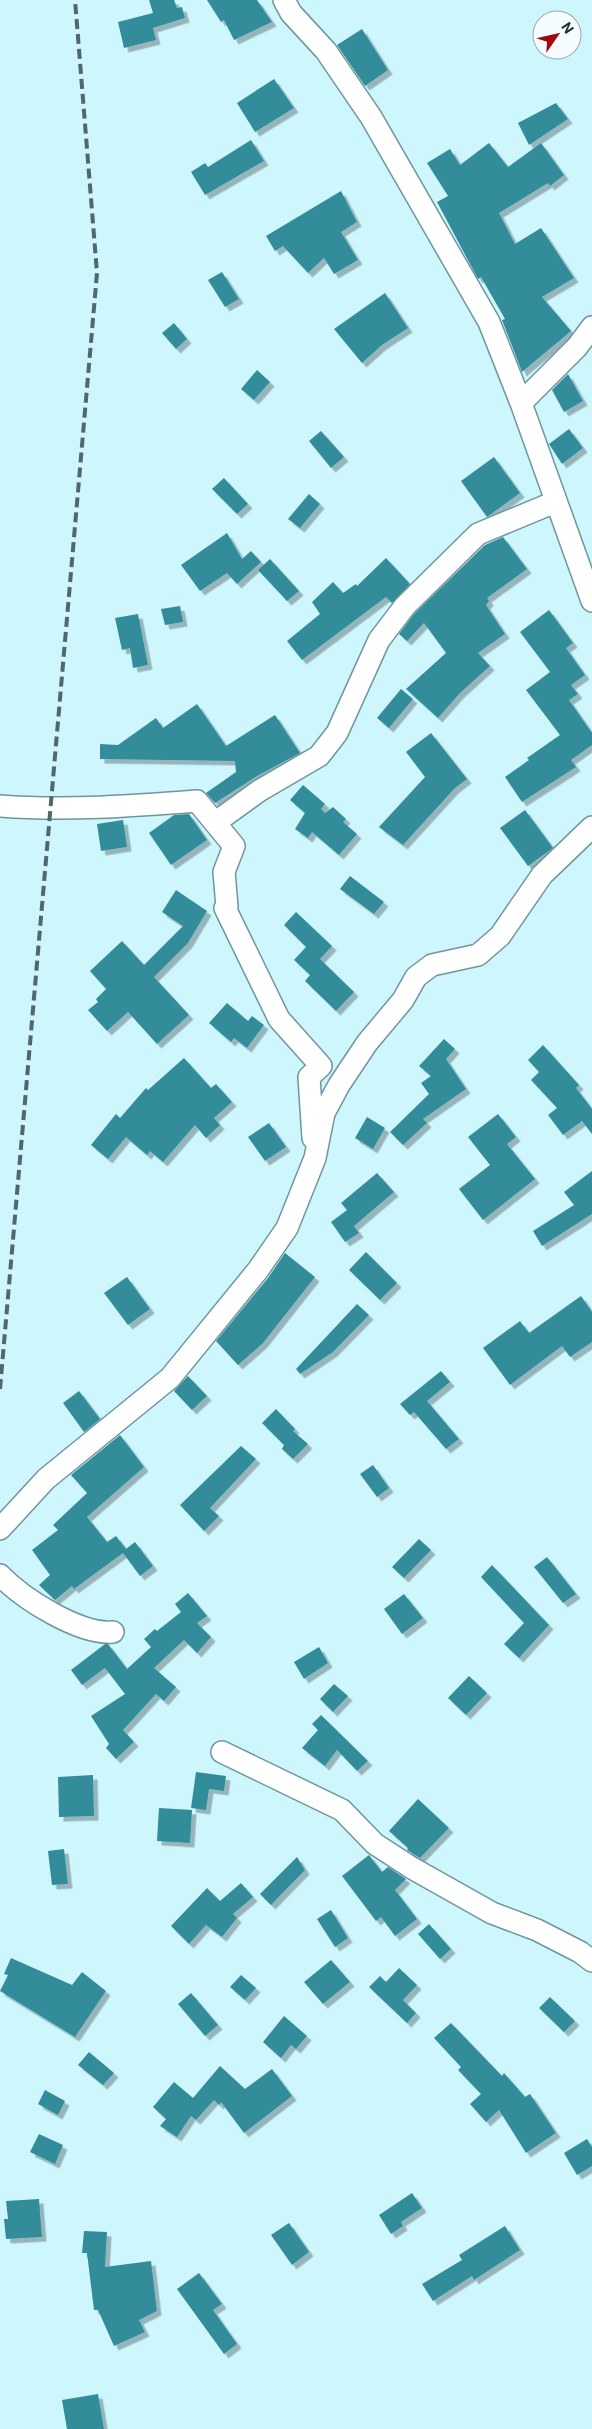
<svg xmlns="http://www.w3.org/2000/svg" width="592" height="2429" viewBox="0 0 592 2429" font-family="Roboto,sans-serif">
<style>
.building{fill:#328c99;filter:url(#shadow)}
.lines{fill:none;stroke-linecap:round;stroke-linejoin:round}
.minor-casing{stroke:#70969d;stroke-width:24}
.minor{stroke:#fff;stroke-width:21}
.rail{stroke:#50676b;stroke-width:4;stroke-dasharray:10 5;stroke-linecap:butt}
</style>
<defs>
<filter id="shadow"><feDropShadow dx="4.5" dy="4.5" stdDeviation="0" flood-color="#0004"/></filter>
</defs>
<rect width="100%" height="100%" fill="#cdf6fd"/>
<path class="building" d="M149,0H174L177,8L182,7L185,18L153,28L156,40L124,48L118,22L153,13Z
M207,0H257L272,22L234,40L224,20L221,22Z
M362,29L388,70L365,86L337,45Z
M274,79L294,108L255,132L237,103Z
M556,103L568,119L529,145L518,123Z
M251,140L264,161L205,195L191,172L205,163L208,167Z
M489,143L508,167L541,143L564,175L550,186L548,183L499,213L515,244L541,228L574,278L542,297L571,331L522,372L502,320L505,319L481,277L478,279L437,202L448,196L427,163L450,149L460,165Z
M341,191L357,222L341,232L358,260L334,274L324,258L308,273L283,246L275,251L266,236Z
M222,272L239,299L225,307L208,280Z
M385,293L408,328L382,345L362,363L334,329Z
M174,323L187,339L176,349L162,333Z
M257,370L270,382L254,400L241,389Z
M568,374L583,401L564,412L552,390Z
M569,429L583,448L562,464L549,444Z
M321,431L344,457L331,468L309,441Z
M494,457L520,493L487,517L461,481Z
M224,478L248,504L237,514L212,489Z
M309,494L320,504L300,528L288,519Z
M227,533L242,559L251,551L261,562L237,584L227,573L200,591L181,565Z
M503,537L527,569L487,598L489,601L486,605L505,634L478,653L490,666L460,693L438,718L406,689L446,653L424,623L407,641L399,634L414,614L485,545Z
M386,558L410,584L392,603L386,597L302,660L287,641L320,614L312,602L333,582L343,593L356,584L357,586Z
M270,559L299,591L287,601L258,570Z
M180,606L183,622L165,625L161,609Z
M549,610L573,643L566,648L585,675L571,685L578,694L569,700L592,733V745L571,760L576,767L522,802L505,777L529,760L527,758L560,735L526,690L550,672L520,632Z
M138,614L148,665L133,668L130,648L122,650L115,618Z
M401,689L413,699L389,728L377,718Z
M197,704L226,746L275,715L300,753L257,776L215,803L206,793L236,772L235,761L100,759V744L118,745L156,718L163,728Z
M431,733L467,779L454,789L403,845L379,827L425,777L406,752Z
M303,785L325,804L321,809L325,813L333,807L346,819L343,822L357,834L339,855L312,832L308,838L295,829L305,813L290,800Z
M525,810L553,848L528,866L500,828Z
M189,814L207,840L171,865L149,833L174,815Z
M123,820L127,847L101,851L97,824Z
M350,876L384,902L374,914L340,889Z
M176,890L207,911L188,943L154,977L189,1015L157,1044L128,1012L107,1031L88,1010L98,1002L96,999L106,989L90,971L122,941L144,965L183,926L162,912Z
M296,912L332,946L320,959L354,992L336,1011L305,981L310,975L294,960L306,947L284,925Z
M227,1003L248,1021L252,1016L264,1025L247,1048L234,1038L231,1042L209,1023Z
M444,1039L455,1049L446,1059L466,1089L423,1119L427,1123L403,1145L390,1132L429,1094L421,1083L431,1076L419,1066Z
M543,1045L579,1085L576,1088L592,1109V1134L582,1121L563,1135L548,1115L557,1108L531,1080L539,1072L528,1060Z
M184,1058L211,1088L216,1084L232,1102L214,1118L220,1125L206,1138L195,1125L163,1162L150,1151L147,1155L126,1137L108,1159L91,1145L116,1114L120,1118L146,1088L148,1090Z
M498,1114L516,1137L507,1144L535,1179L483,1220L459,1189L490,1165L468,1137Z
M367,1117L385,1128L373,1149L355,1138Z
M269,1123L286,1147L265,1161L248,1137Z
M592,1171V1214L542,1246L533,1231L574,1205L564,1192Z
M377,1173L394,1192L354,1226L359,1233L345,1242L331,1222L347,1210L341,1203Z
M366,1252L397,1283L380,1300L349,1270Z
M285,1253L315,1277L263,1343L238,1365L216,1341L268,1278Z
M127,1277L150,1309L128,1325L104,1293Z
M581,1296L592,1312V1342L570,1357L562,1346L510,1385L483,1348L520,1321L529,1333Z
M357,1304L369,1315L333,1352L300,1374L296,1369Z
M441,1371L450,1382L427,1401L459,1439L446,1449L414,1412L410,1415L400,1404Z
M188,1376L207,1396L192,1410L174,1391Z
M79,1391L100,1419L84,1432L63,1403Z
M276,1409L295,1429L293,1431L308,1444L293,1459L282,1449L284,1445L262,1423Z
M120,1435L144,1467L87,1517L107,1542L116,1536L126,1549L135,1542L153,1566L140,1576L123,1553L74,1589L72,1586L55,1600L39,1585L50,1575L32,1550L58,1530L53,1525L87,1493L71,1475Z
M241,1446L256,1459L210,1508L219,1516L204,1531L180,1505Z
M373,1465L389,1488L377,1497L360,1474Z
M419,1539L431,1550L404,1578L392,1567Z
M547,1557L576,1594L563,1603L534,1567Z
M492,1565L549,1625L519,1658L504,1644L524,1623L481,1577Z
M188,1593L207,1616L197,1623L211,1637L197,1653L184,1640L154,1668L176,1687L164,1701L156,1694L123,1730L134,1742L116,1759L106,1748L109,1744L91,1716L125,1694L105,1668L82,1685L71,1670L105,1644H108L127,1669L151,1647L144,1639L155,1629L157,1631L181,1612L175,1604Z
M404,1594L423,1618L402,1634L384,1609Z
M319,1647L328,1663L304,1679L294,1662Z
M469,1676L487,1693L466,1715L448,1698Z
M334,1684L348,1696L333,1712L320,1699Z
M321,1715L368,1761L357,1771L337,1750L325,1766L302,1748L318,1730L312,1724Z
M196,1772L226,1776L224,1791L209,1789L206,1810L191,1808Z
M93,1775L94,1816L59,1817L58,1777Z
M418,1799L449,1828L420,1858L407,1850L408,1848L389,1831Z
M159,1808L192,1810L190,1843L157,1841Z
M64,1849L68,1884L52,1885L48,1851Z
M369,1855L382,1872L388,1867L406,1879L395,1890L417,1919L395,1936L381,1917L376,1921L342,1876Z
M297,1857L305,1870L271,1905L260,1894Z
M241,1883L253,1897L233,1914L237,1918L222,1937L206,1925L189,1944L171,1926L207,1888L220,1901Z
M331,1910L348,1938L335,1947L317,1919Z
M429,1924L451,1949L440,1959L418,1934Z
M11,1958L72,1985L82,1972L106,1991L75,2037L0,1991L8,1975L4,1974Z
M331,1960L350,1982L323,2004L304,1982Z
M399,1968L417,1985L403,2000L416,2013L407,2023L369,1987L380,1976L386,1982Z
M241,1975L256,1988L245,2000L230,1987Z
M191,1993L218,2025L205,2036L178,2004Z
M550,1997L575,2021L564,2032L539,2008Z
M284,2016L307,2036L296,2049L291,2045L281,2058L263,2042Z
M451,2023L502,2076L504,2073L525,2097L530,2094L556,2133L526,2153L499,2110L486,2122L470,2104L481,2094L458,2070L461,2067L434,2038Z
M89,2052L114,2073L103,2085L78,2065Z
M220,2066L245,2089L272,2069L292,2096L244,2133L221,2102L219,2105L214,2100L196,2120L191,2116L177,2137L160,2126L166,2119L153,2107L174,2082L193,2098Z
M45,2090L65,2101L58,2115L38,2104Z
M39,2134L63,2145L55,2164L30,2152Z
M587,2139L592,2147V2166L577,2175L564,2153Z
M412,2193L422,2208L401,2222L403,2226L391,2234L379,2215Z
M39,2199L42,2237L6,2239L4,2219H8L6,2201Z
M289,2223L309,2252L292,2265L271,2235Z
M505,2226L520,2250L474,2280L472,2276L433,2301L422,2284L462,2260L459,2255Z
M84,2231L107,2232L105,2267L151,2261L157,2311L139,2320L145,2332L114,2346L98,2310H94L87,2253H82Z
M199,2273L222,2304L213,2310L237,2344L224,2354L177,2289Z
M98,2394L104,2429H67L62,2400Z"/>
<g class="lines">
<g class="minor-casing">
<path id="minor" d="M284,0L291,13L326,51L371,117L489,322L521,403L592,601
M521,403L577,347L592,327
M0,806C65,811 132,806 197,801L234,846L224,872L227,907L225,908L279,1019L321,1066L309,1077L313,1138
M216,822L259,791L319,756L337,733L379,640L405,606L478,534L555,502
M0,1529L46,1479L170,1378L258,1270L287,1228L315,1158L324,1113L339,1085L367,1043L403,1000L416,977L432,965L478,955L500,936L542,875L592,827
M0,1575C23,1599 80,1635 113,1632
M222,1752L342,1810L375,1844L412,1868L492,1913L537,1930L580,1952L592,1961"/>
</g>
<use href="#minor" class="minor"/>
<path class="rail" d="M0,1389L97,273L75,0"/>
</g>
<g transform="translate(557 35) rotate(56)"><circle r="24" fill="#f4fcfe" stroke="#9ea9ac"/>
<path d="M0-4L9 19L0 12L-9 19Z" fill="#a2090c"/>
<text y="-8" font-size="14" font-weight="bold" text-anchor="middle" fill="#1d2d30">N</text>
</g>
</svg>
